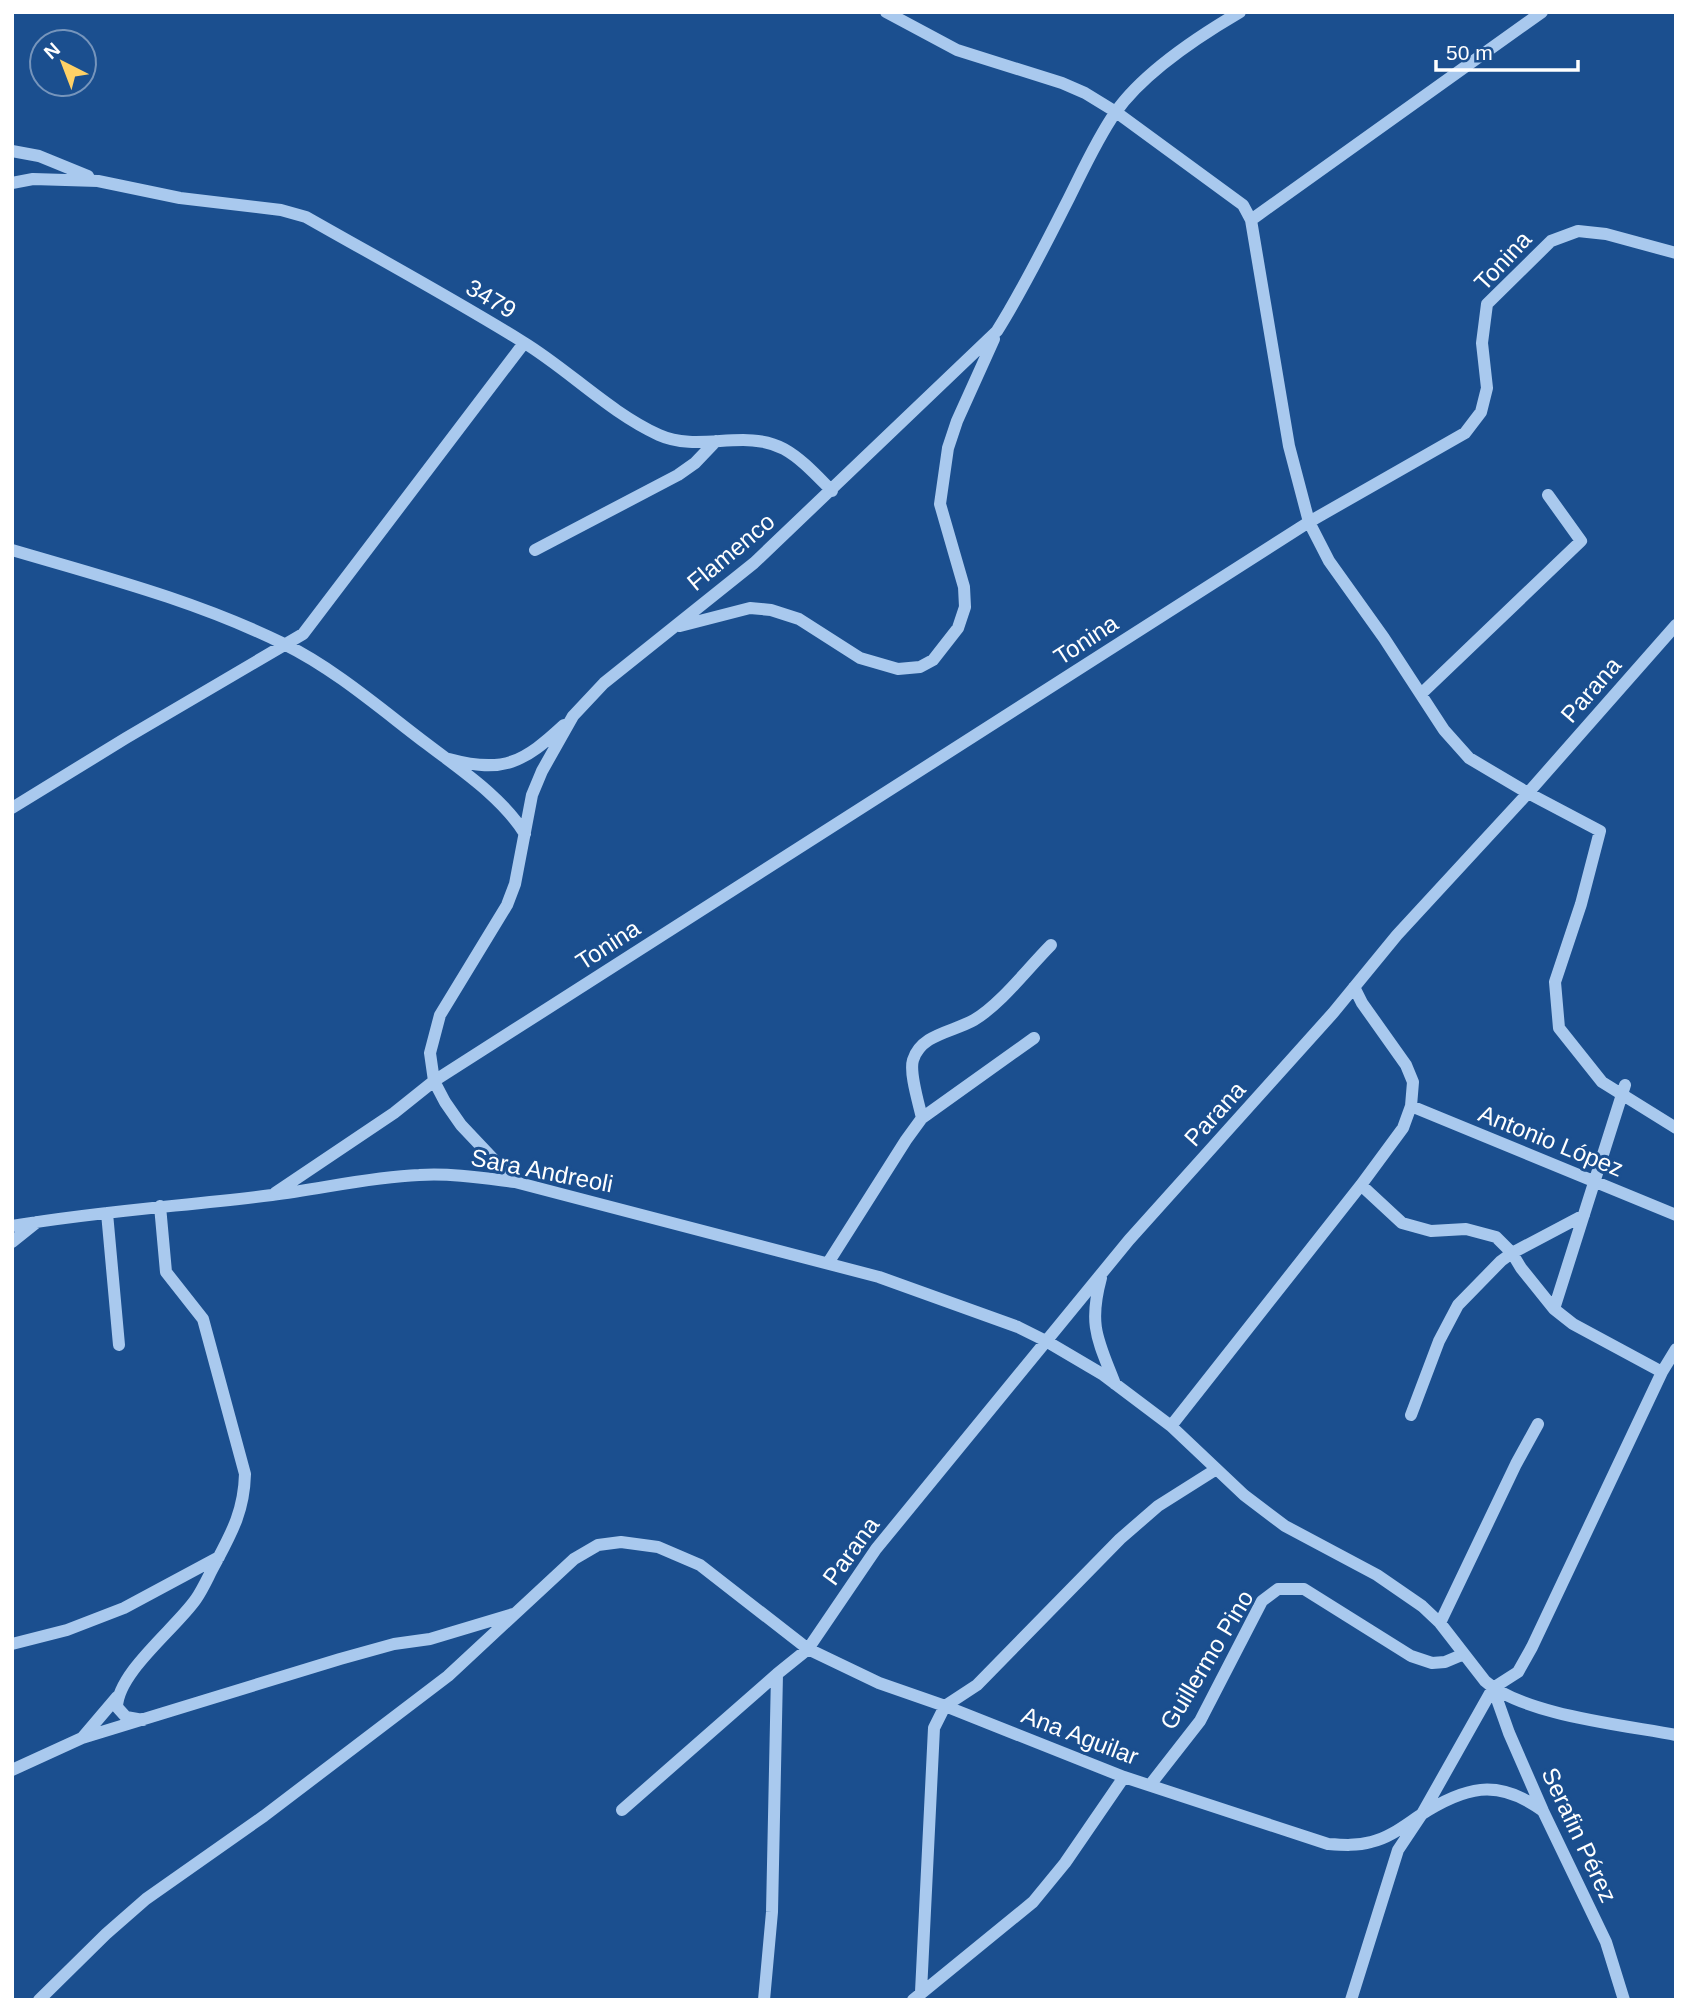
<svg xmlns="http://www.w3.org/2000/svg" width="1688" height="2012" viewBox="0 0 1688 2012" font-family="Arial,sans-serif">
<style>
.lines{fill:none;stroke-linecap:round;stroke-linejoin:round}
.minor{stroke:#a9c9ee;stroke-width:12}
.labels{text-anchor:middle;stroke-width:6;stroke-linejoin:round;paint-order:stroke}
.street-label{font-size:24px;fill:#fff;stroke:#1b4f8f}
</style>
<rect width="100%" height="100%" fill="#1b4f8f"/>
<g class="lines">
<path class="minor" d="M886,12L957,50L1062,83L1085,93L1116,112L1243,205L1251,220L1289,446L1309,522L1329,561L1384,638L1444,730L1469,758L1528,793L1600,831L1581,904L1555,982L1559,1028L1602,1082L1676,1128
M12,151L39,156L88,176
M12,183L33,179L98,181L180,198L281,210L306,217C378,258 452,298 523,342C569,370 609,412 659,435C699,453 745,428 784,449C802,459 817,476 832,491
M1251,220L1542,12
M12,550C104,577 197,601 284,644C335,669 382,710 427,744C461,770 502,797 525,834
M535,550L678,475L695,463L716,441
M680,626L750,608L771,610L799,619L860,658L898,669L920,667L933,660L958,628L965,607L964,587L940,504L948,448L957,421L994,339
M1421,694L1581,541L1548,495
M449,759C504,774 524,762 564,725
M12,808L126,738L303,634L524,343
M1411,1106L1676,1215
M922,1118C919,1104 909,1073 913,1060C921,1034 953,1032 974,1020C1001,1004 1028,968 1051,945
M515,1182L461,1125L445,1102L434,1081L430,1053L440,1015L507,905L515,884L532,795L542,771L573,716L604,683L754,563L997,331C1024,288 1046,243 1069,198C1083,170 1097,139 1115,113C1142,74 1199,36 1240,12
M1361,1185L1402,1223L1431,1231L1466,1229L1496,1237L1512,1253L1521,1268L1554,1309L1573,1324L1662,1372
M275,1193L394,1113L434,1081L1309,522L1465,433L1481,412L1487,388L1482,343L1487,304L1551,241L1578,231L1606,234L1676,253
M107,1213L119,1345
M12,1226C98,1211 185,1206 272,1195C321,1189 369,1177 419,1175C451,1173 483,1178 515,1182L879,1277L1018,1327L1046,1341L1102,1374L1171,1426L1244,1495L1285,1526L1377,1575L1422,1606L1440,1623L1485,1681C1523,1715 1624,1725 1676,1735
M12,1242L37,1222
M828,1263L906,1140L922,1118L1034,1038
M1101,1278C1088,1326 1098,1340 1115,1384
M1554,1309L1625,1085
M1411,1415L1439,1341L1458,1305L1501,1261L1512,1253L1584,1215
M1171,1426L1361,1185L1403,1128L1411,1106L1413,1082L1406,1065L1362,1003L1354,987
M1440,1623L1516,1464L1538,1424
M12,1644L67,1630L124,1608L219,1557
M1493,1688L1509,1733L1543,1811L1606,1942L1624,2000
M143,1720L126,1717L117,1707C118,1672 176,1628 196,1599C203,1589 208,1577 214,1566C231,1534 244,1512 245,1474L203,1319L166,1272L160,1206
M83,1737L117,1697
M12,1770L82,1738L340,1659L394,1644L430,1639L513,1614
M1150,1785L1200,1721L1262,1601L1278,1589H1304L1411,1656L1432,1663L1445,1662L1464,1654
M622,1810L777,1674
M921,1992L934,1728L945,1706L977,1685L1120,1539L1158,1506L1215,1470
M39,2000L106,1934L146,1899L264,1816L448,1676L574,1559L598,1545L621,1542L658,1547L700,1565L808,1649L879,1683L945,1706L1124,1777L1328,1844C1343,1845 1357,1846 1371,1842C1389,1838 1404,1826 1419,1816C1464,1787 1497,1777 1543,1811
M764,2000L772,1912L777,1674L808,1649L876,1549L1129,1240L1333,1013L1397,935L1528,793L1676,625
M913,2000L1033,1902L1065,1863L1124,1777
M1351,2000L1398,1850L1422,1814L1493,1688L1518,1672L1532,1647L1662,1372L1676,1349"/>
</g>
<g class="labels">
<g class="street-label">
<text transform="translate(1503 261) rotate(-47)" y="8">Tonina</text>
<text transform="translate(491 299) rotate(30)" y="8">3479</text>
<text transform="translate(731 552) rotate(-40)" y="8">Flamenco</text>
<text transform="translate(1086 640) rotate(-33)" y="8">Tonina</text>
<text transform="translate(1591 690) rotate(-49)" y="8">Parana</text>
<text transform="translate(608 945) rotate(-33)" y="8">Tonina</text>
<text transform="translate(1215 1114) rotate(-48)" y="8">Parana</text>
<text transform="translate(1551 1141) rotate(22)" y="8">Antonio López</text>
<text transform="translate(542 1171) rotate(11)" y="8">Sara Andreoli</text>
<text transform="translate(851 1551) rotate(-54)" y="8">Parana</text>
<text transform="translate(1207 1660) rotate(-59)" y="8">Guillermo Pino</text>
<text transform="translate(1080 1736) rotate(21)" y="8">Ana Aguilar</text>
<text transform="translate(1579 1835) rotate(65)" y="8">Serafin Pérez</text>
</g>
</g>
<rect width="1688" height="2012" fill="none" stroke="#ffffff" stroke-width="28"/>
<g transform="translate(63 63) rotate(318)"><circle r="33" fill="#1b4f8f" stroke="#7695bc" stroke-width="2"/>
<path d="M0-5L12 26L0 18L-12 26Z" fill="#ffd166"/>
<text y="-10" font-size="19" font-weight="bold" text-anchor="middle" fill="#ffffff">N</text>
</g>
<path d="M1436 60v10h142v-10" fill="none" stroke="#ffffff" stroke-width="3.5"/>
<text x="1446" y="60" font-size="21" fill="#ffffff" stroke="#1b4f8f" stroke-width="5" paint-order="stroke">50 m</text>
</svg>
